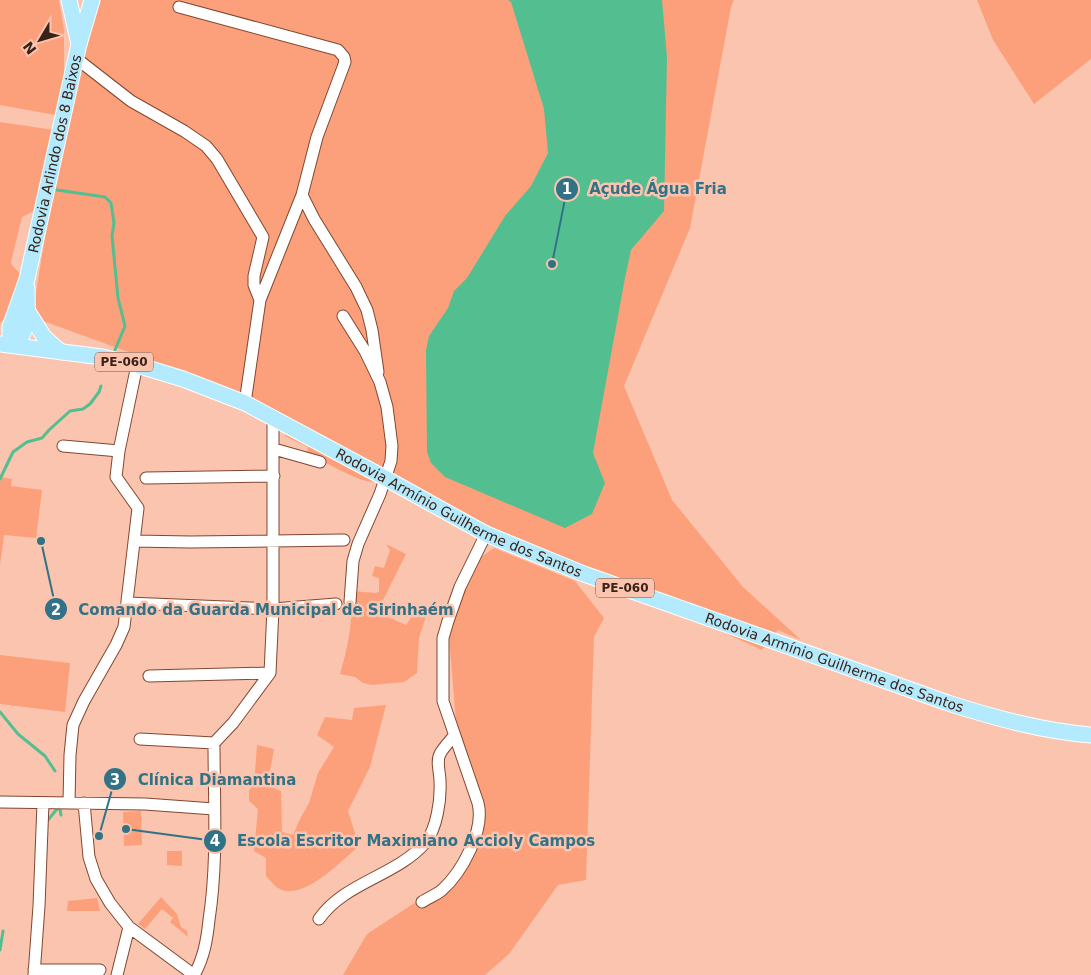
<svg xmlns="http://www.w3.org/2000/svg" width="1091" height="975" viewBox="0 0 1091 975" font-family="'DejaVu Sans',sans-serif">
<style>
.green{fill:#fca07c}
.water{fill:#53bf90}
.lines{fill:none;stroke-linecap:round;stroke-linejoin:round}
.stream{stroke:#53bf90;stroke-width:3}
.minor-casing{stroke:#804730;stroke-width:13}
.major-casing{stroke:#fff;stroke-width:17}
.minor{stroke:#fff;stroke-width:11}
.major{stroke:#b3eafd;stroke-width:15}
.labels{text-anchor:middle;stroke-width:5;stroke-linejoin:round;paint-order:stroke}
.shield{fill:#fac4af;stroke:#745345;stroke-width:1}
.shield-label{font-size:12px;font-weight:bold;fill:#3b2218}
.street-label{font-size:14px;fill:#3b2218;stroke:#fac4af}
.leader{fill:none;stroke:#327286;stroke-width:2}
.callout-dot{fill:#327286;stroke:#fac4af;stroke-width:2}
.mark-label{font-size:15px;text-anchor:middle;font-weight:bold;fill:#fff}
.callout-label{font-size:15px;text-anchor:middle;font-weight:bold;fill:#327286;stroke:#fac4af;stroke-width:5;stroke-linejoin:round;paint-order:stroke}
</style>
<rect width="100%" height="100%" fill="#fac4af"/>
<path class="green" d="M0,0H59L64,30V74L55,115L0,105Z
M97,0H734L731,7L690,228L624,386L672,500L743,587L801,640L778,630L762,650L385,478L167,366L32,317L64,120Z
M977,0H1091V59L1034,104L993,40Z
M0,122L54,130L38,209L22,217L11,262L12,265L23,277L6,317L0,323Z
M286,433L332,456L376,482C361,484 321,460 307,452L308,447L285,436Z
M0,477L12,479L11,486L42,490L36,538L4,535L0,565Z
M386,544L406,554L377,612L406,625L416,610L427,613L419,638L417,673L404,682L372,685L363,683L355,677L340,674C348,648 353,619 352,591L375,593L379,592V578L372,576L375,566L384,568L390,550Z
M494,548L575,581L604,618L594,637L586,880L558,885L509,954L485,975H343L367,934L448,881L479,831L457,734L449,636L459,600L477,560Z
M0,655L70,663L65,712L0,704Z
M386,705L370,767L348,811L359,846C342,860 304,901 280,889C275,887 270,880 266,876V858L254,851L258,809L249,801V790L254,785L257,745L274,749L271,766L265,785L281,791L282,832L293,835L301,817L309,803L318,773L334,747L317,735L325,717L352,720L354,708Z
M141,811L142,845L124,846L123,812Z
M167,851H182V866L167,865Z
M161,897L177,914L181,927L187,931L188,937L170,922L173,918L162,909L145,929L138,924Z
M97,898L100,911H67L68,901Z"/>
<path class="water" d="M508,0H662L667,57L664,211L631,250L625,278L593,453L605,483L592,514L565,528L445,477L431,463L427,452L426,350L429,336L448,308L454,291L467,278L505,216L531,186L548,153L544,109L511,2Z"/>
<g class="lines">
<path class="stream" d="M57,190L105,197L111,203L114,223L112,236L118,298L125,326L115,350
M0,479L13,452L27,442L42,438L49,430L70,411L83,409L90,404L99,392L101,386
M0,712L18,734L45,756L55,771
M48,820L57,809H60L61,815
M0,950L3,931"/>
<g class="minor-casing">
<path id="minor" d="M179,7L338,50L344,57L345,62L317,137L302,195L260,300L245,403
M77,59L131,101L184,131L206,146L217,159L263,237L254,276V285L260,300
M302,195L314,219L356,287L367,310L372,330L378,372
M343,316L365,351L380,382L387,407L392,446L391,461L380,494L358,544L353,561L350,602
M63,446L119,451
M274,449L320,462
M146,478L274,476
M134,541L190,542L344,540
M128,603L273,609L336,604
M149,676L270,673
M140,739L214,743
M0,802L145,804L214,809
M69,803L70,755L73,725L84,701L116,645L124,627L138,508L116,477L119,451L137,365
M84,803L89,857L96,879L110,903L129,927L194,975
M422,902C428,898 436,895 442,890C462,872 485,830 478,803L443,701V638L448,621L460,587L486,534
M319,919C345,882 396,876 425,843C437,829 441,799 440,781C440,773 436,761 440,754C443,748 449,742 454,736
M34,970H100
M34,975L39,906L43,803
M117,975L129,927
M194,975C204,958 207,939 209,920C218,861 214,802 214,743L233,723L270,673L273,609V418"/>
</g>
<g class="major-casing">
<g id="major">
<path d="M79,44L92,0"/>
<path d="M27,310L44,337L61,352"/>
<path id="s1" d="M0,344L102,357L137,365L183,379L245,403L385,478L486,534L584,574L948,703C995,718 1042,731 1091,735"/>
<path id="s2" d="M16,345L10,336V327L27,279L79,44L69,0"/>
<path d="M16,345C30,328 27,309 27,288"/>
</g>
</g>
<use href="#minor" class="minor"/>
<use href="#major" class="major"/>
</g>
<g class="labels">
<g class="shield">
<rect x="95" y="352.5" width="58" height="19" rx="4"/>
<rect x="596" y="578.5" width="58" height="19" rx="4"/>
</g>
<g class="shield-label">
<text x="124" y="366">PE-060</text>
<text x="625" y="592">PE-060</text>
</g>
<g class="street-label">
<text dy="5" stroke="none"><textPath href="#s2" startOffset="199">Rodovia Arlindo dos 8 Baixos</textPath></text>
<text dy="5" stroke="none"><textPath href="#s1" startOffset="494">Rodovia Armínio Guilherme dos Santos</textPath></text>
<text dy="5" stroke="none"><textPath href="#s1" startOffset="899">Rodovia Armínio Guilherme dos Santos</textPath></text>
</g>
</g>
<path class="leader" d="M552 264L567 189M41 541L56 609M99 836L115 779M126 829L215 841"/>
<g class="callout-dot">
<circle cx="552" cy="264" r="5"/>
<circle cx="41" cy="541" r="5"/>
<circle cx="99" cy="836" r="5"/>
<circle cx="126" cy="829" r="5"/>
<circle cx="567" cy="189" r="12"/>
<circle cx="56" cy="609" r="12"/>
<circle cx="115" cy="779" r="12"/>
<circle cx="215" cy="841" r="12"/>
</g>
<g class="mark-label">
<text x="567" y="194">1</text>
<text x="56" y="615">2</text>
<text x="115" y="785">3</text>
<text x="215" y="846">4</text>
</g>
<g class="callout-label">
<text x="658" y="194">Açude Água Fria</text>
<text x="266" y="615">Comando da Guarda Municipal de Sirinhaém</text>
<text x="217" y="785">Clínica Diamantina</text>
<text x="416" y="846">Escola Escritor Maximiano Accioly Campos</text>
</g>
<g transform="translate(40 40) rotate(232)" stroke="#fac4af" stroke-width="4" paint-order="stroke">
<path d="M0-4L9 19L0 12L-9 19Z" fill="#3b2218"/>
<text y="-8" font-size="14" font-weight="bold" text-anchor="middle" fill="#3b2218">N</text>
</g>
</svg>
